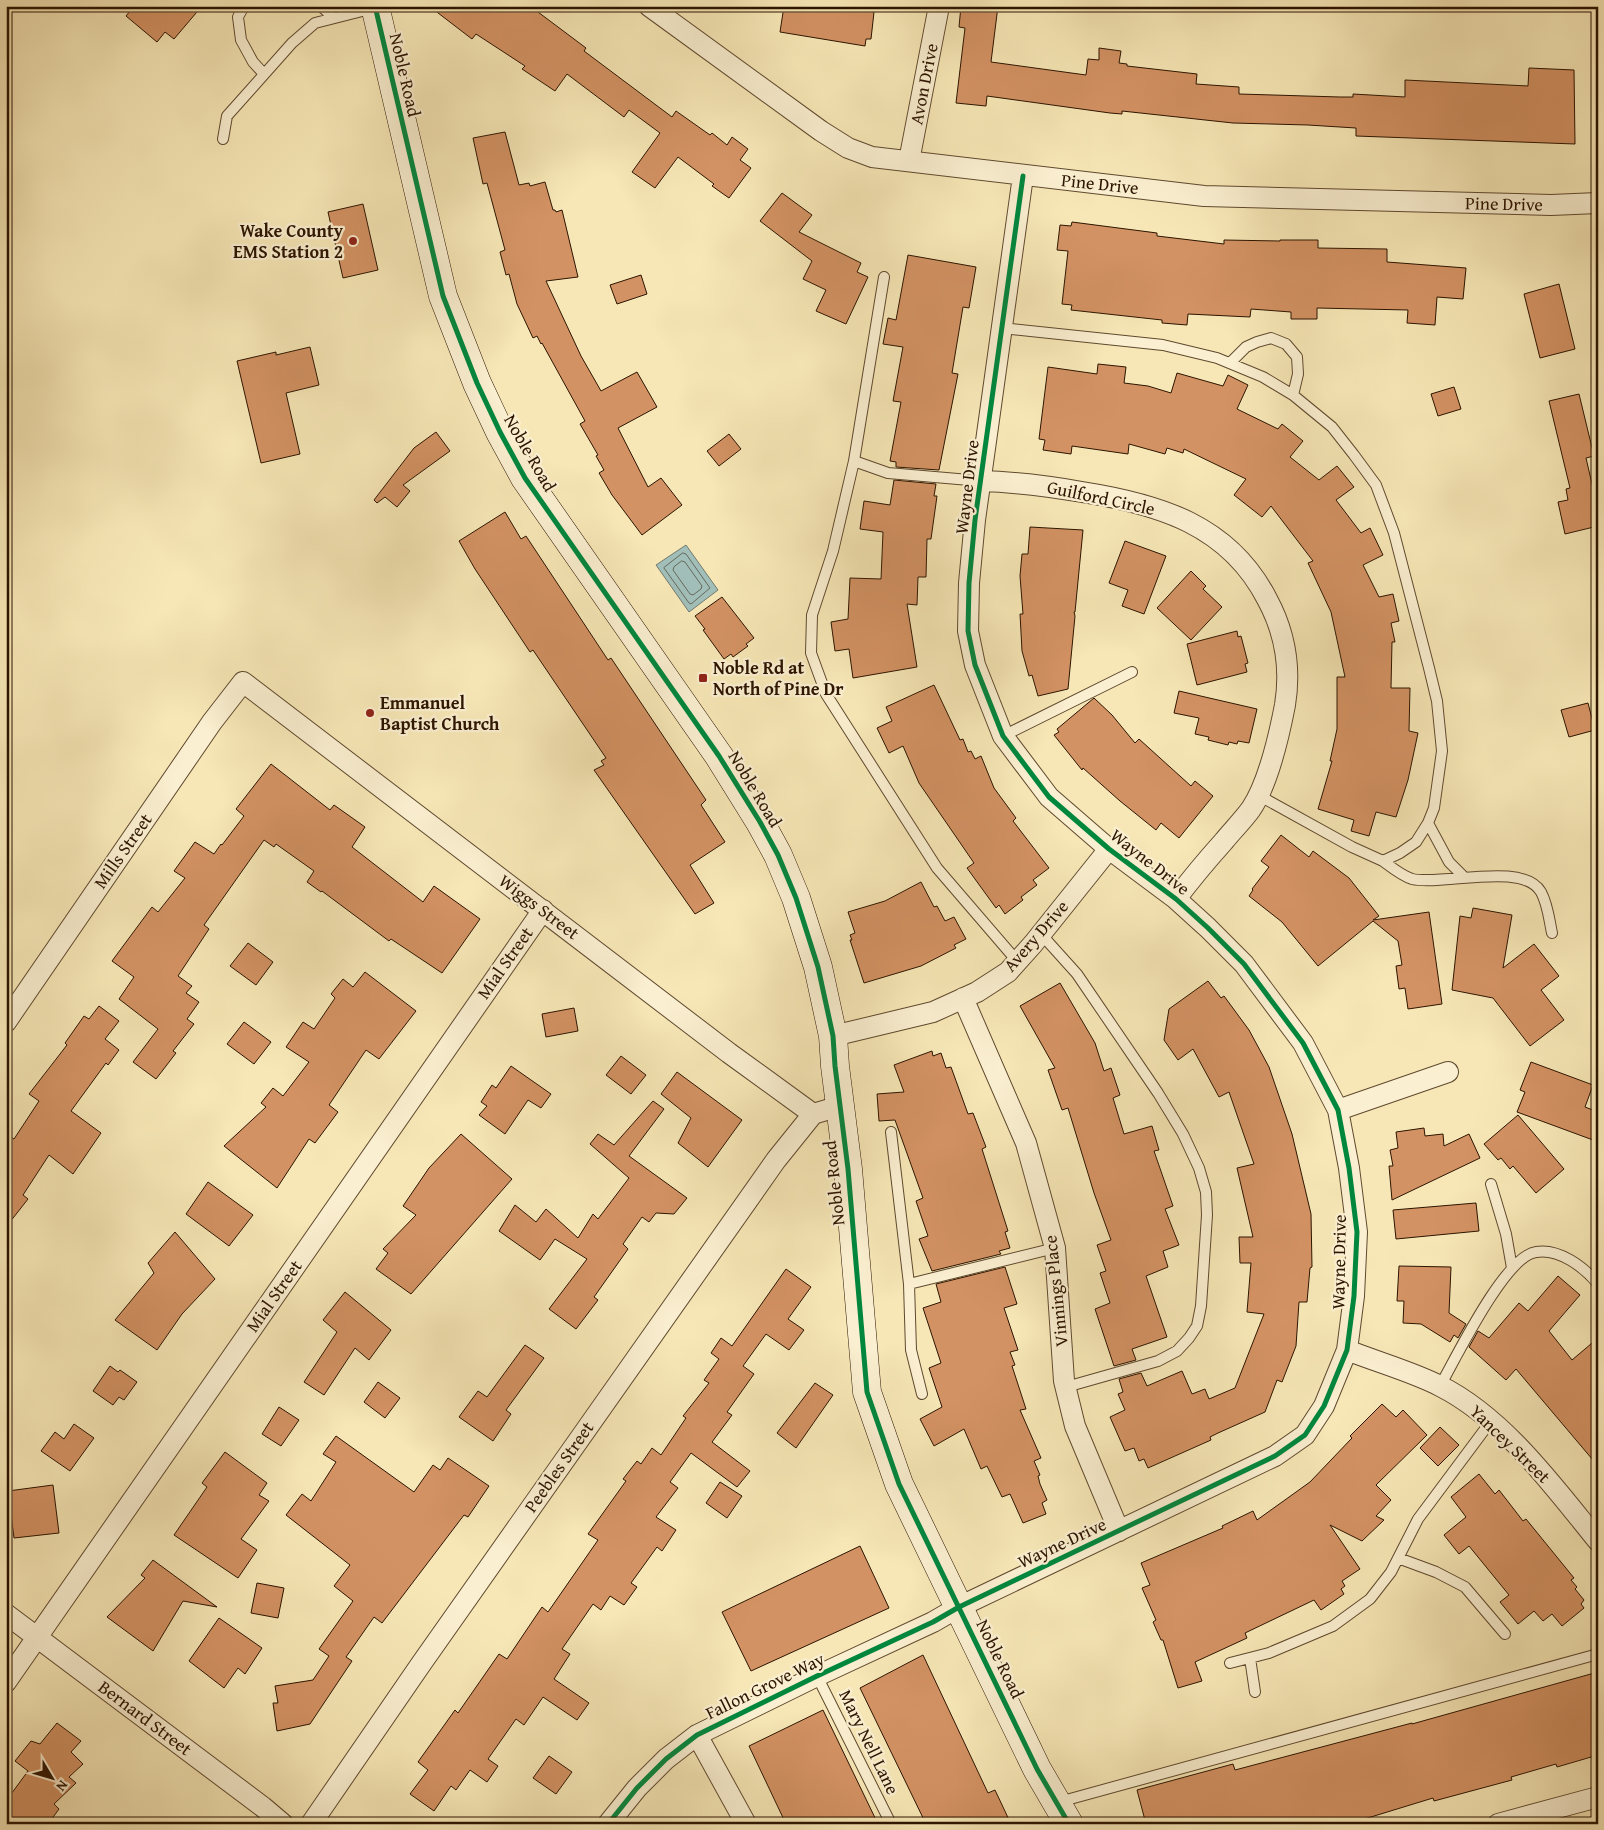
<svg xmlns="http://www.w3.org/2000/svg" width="1604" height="1830" viewBox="0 0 1604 1830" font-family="'Gentium Book Plus',serif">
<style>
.water{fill:#a1beb8;stroke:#727a6e}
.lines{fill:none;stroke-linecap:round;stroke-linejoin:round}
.shore{stroke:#66695c;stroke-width:1}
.building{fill:#d39263;stroke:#2c1400}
.lane-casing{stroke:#5f492e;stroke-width:12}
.street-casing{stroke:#5f492e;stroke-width:22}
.secondary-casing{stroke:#2c1400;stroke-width:29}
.lane{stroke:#faefd0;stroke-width:10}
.street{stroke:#faefd0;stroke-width:20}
.secondary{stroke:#faefd0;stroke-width:28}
.cycleway-casing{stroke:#faefd0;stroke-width:8}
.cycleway{stroke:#00873e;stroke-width:5}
.poi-dot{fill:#8f2418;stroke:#faefd0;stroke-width:2}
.labels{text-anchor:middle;stroke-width:4.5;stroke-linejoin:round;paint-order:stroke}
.street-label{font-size:18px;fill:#2c1400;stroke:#faefd0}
.poi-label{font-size:18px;font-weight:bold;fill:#2c1400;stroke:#faefd0;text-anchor:start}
</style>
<rect width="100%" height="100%" fill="#f7e7b6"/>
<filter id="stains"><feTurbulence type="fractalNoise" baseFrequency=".004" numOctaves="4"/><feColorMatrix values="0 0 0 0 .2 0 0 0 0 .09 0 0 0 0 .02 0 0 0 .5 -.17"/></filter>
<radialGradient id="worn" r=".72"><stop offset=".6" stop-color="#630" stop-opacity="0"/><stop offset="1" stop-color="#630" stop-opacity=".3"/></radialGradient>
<path class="water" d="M686,545L718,590L689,612L656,565Z"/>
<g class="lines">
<path class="shore" d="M683,553L686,554L710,588L691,604L689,603L664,568Z
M682,561L685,562L702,586L701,589L693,595L690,594L673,570L674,567Z"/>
</g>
<path class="building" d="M134,6H202L174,39L165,32L157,42L126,16Z
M429,6H530L586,48L584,51L672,117L676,111L710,135L712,133L727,145L732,137L748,149L740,160L751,168L729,198L712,186L714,184L678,157L655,188L632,172L660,133L629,110L624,117L567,74L555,91L522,69L525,66L476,34L472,39Z
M784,6H873L872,12H874L871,39H866L865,46L780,32Z
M961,6H998L991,62L1086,75L1088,59L1099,60V48L1121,51L1119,63L1127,64V66L1197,74L1196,84L1239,87V94L1340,97H1353V94L1405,97V80L1528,86L1529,68L1574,70L1575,144L1356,136V128L1308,125L1233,123L1122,111V114L1110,113L987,96L986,106L956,103L965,28L959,27Z
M505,132L519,185L529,183L530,186L545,182L553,210H555L556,212L562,210L578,277L546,281L581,356L601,391L637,372L657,407L618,428L648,487L661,478L682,505L642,535L612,495L599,473L604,470L596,456L598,455L580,424L585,421L542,343L541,344L537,336L533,338L517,304L509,274L506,275L500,252L505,250L487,183L483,184L473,138Z
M782,193L812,215L799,232L861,263L857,272L868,277L846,324L816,311L826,290L803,279L812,261L760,221Z
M363,204L378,270L343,278L328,212Z
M1072,222L1157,233V236L1224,244V240L1280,241V240H1318V248L1387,249V262L1466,268L1463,299L1437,297L1435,325L1407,323L1408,310L1317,308V319H1291V312L1251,309L1250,317L1188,314L1187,325L1162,323V320L1071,310L1072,305L1062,304L1068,251L1057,250L1060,225L1071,226Z
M908,255L976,267L969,308L963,307L952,373L958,374L939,470L896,467V462L890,461L901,402L893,401L903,347L883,344L888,318L896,320Z
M641,275L647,294L617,304L610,285Z
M1559,284L1575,349L1540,358L1524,294Z
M310,347L319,385L286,393L300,454L261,463L237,361L276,352V355Z
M1098,364L1126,367L1124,383L1148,386L1171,393L1177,373L1223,386L1228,375L1248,385L1237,409L1278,429L1282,424L1303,441L1290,457L1319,480L1337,466L1354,487L1336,500L1361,533L1370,528L1383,555L1363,565L1379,597L1393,594L1399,621L1391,623L1395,642H1392L1391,688H1410L1409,731L1418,733L1408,780L1396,817L1376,812L1369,836L1351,831L1354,820L1318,809L1332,761H1330L1337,729V677H1345L1331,612L1308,563L1313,561L1271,506L1262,517L1234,495L1246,479L1184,449L1183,453L1167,448L1165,454L1129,444L1128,454L1072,446L1071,454L1043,450L1045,440L1039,439L1048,367L1097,374Z
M1454,387L1461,409L1438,416L1431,394Z
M1579,394L1594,456L1586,458L1598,510V526L1565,534L1558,502L1568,500L1566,489L1570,488L1549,401Z
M436,432L450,451L403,485L410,491L397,507L385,497L377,503L374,500L414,448Z
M729,434L741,449L719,466L707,451Z
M894,480L936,484L934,496H937L931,539H927L926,577H918L917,605L907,604L917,667L853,678L849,649L835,651L831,622L848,619L850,578L881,579L883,532L860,529L864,501L890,505Z
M505,512L521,539L526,536L608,660L611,658L706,800L701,805L725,842L690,865L714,903L695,914L594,770L604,765L601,761L606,758L533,650L530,652L475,569L459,541Z
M1030,527L1083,530L1075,612H1074L1075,616L1068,689L1038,696L1032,675L1029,676L1022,651L1020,614H1023L1020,576L1022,554H1028Z
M1125,541L1166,556L1144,614L1122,606L1128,590L1109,583Z
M1191,571L1206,586L1203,589L1222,607L1191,640L1157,608Z
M722,597L754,638L746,644L748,646L733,657L731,654L724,659L703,630L705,629L695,616Z
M1237,631L1238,637L1241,636L1248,663L1245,664L1247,672L1197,685L1187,644Z
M934,685L960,740L963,739L968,752L971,751L975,759L981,756L994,788L1016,818L1013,821L1049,868L1033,880L1037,885L1021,897L1023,900L1005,914L999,905L996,908L967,868L974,863L919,783L903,746L889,753L877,728L892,721L886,707Z
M1179,691L1257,709L1249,743L1238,741L1237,744L1229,742L1228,745L1208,740L1209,737L1195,734L1199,718L1174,713Z
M1094,698L1112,715L1135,743L1139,739L1191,786L1195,781L1213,796L1179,838L1161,823L1156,830L1120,801L1083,768L1082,770L1054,735L1059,732L1057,729Z
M1588,703L1595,730L1569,737L1561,710Z
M271,764L330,810L334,805L365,827L352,847L423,902L434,886L480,919L442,973L391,939L389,941L322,891L321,892L307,882L314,871L276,844L274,847L264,840L204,925L209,929L178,976L192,986L186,993L199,1002L187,1019L194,1024L173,1051L176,1053L156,1079L133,1062L158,1029L119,999L134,977L112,961L152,907L158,912L185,878L174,871L195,842L214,854L221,844L222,845L244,816L236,809Z
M1281,835L1309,857L1313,851L1349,878L1379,916L1373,920L1429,912L1442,1004L1408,1009L1405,988L1399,989L1396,966L1402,965L1398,941L1373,921L1318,966L1282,922L1249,896L1253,890L1252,889L1269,867L1261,861Z
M921,882L934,907L937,906L945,921L954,917L966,939L954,945L956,948L921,966L864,983L850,940H852L850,935L855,933L848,912L885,901Z
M1473,908L1512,915L1503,968L1534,944L1559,976L1541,990L1564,1020L1530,1046L1493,998L1452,990L1460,916L1471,918Z
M248,943L273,962L256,985L230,966Z
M365,972L416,1011L379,1059L366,1050L329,1105L338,1112L315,1143L309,1139L277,1188L224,1146L266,1107L261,1103L273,1088L283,1096L309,1062L286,1047L303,1022L314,1029L335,998L331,994L343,979L353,987Z
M1208,981L1221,998L1224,996L1249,1030L1269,1067L1292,1134L1311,1214L1312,1267L1310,1268L1307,1302H1299L1296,1346L1282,1382L1277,1380L1265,1412L1218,1433L1210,1437L1211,1440L1148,1468L1144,1459L1139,1461L1134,1448L1125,1451L1110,1417L1125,1410L1118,1394L1123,1392L1119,1379L1141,1373L1147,1386L1182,1371L1192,1394L1205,1389L1209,1399L1235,1388L1264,1314L1247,1312L1251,1263H1240L1239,1237H1253L1237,1168L1254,1164L1229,1092L1219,1097L1193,1049L1178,1060L1164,1040L1169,1009Z
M1060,983L1095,1043L1104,1071L1111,1068L1120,1095L1113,1098L1124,1134L1152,1126L1159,1150L1154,1151L1173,1206L1165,1209L1179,1245L1163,1251L1168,1267L1146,1276L1167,1337L1132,1349L1136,1360L1114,1366L1095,1309L1110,1303L1100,1273L1106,1271L1097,1245L1111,1240L1094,1193L1068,1108L1062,1110L1048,1070L1055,1068L1020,1006Z
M99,1006L119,1021L105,1039L119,1050L108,1065L106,1063L71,1111L101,1133L73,1174L49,1155L23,1195L28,1199L6,1227V1134L14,1139L39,1101L29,1094L67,1045L65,1043L84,1016L89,1019Z
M574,1008L578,1031L546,1037L542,1014Z
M244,1022L271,1042L254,1064L227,1044Z
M932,1051L933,1056L941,1053L946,1068L951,1067L968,1114L973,1113L986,1147L982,1149L1008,1231L1005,1232L1010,1248L999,1251L1001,1254L932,1271L919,1239L928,1236L916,1201L923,1198L895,1120L879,1121L877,1094L904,1092L894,1065Z
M621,1056L646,1075L631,1094L606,1075Z
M1531,1062L1593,1085L1585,1107L1598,1112V1127L1593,1140L1517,1112L1525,1092L1520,1090Z
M511,1066L551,1094L541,1108L528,1100L505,1134L479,1115L487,1106L481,1102L492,1085L496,1088Z
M677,1072L742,1120L708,1167L678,1143L691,1118L661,1094Z
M653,1101L664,1109L629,1156L687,1198L674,1214L656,1213L649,1222L642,1217L623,1244L628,1249L594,1297L598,1300L576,1329L549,1309L587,1259L555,1239L540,1260L499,1231L515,1205L536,1222L546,1209L578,1238L593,1214L598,1219L629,1178L590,1144L598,1134L614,1145Z
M1518,1115L1564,1169L1536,1193L1513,1166L1510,1169L1501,1158L1498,1160L1484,1144Z
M1424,1128L1425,1136L1443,1134L1444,1146L1469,1134L1480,1158L1392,1200L1389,1166H1393L1390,1150L1398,1148L1396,1132Z
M461,1134L512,1179L411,1294L376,1269L388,1253L383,1249L416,1215L403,1206L429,1168Z
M208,1182L253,1215L229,1246L186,1214Z
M1476,1203L1479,1231L1396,1239L1393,1210Z
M175,1232L215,1279L182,1314L157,1350L115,1320L154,1273L148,1263Z
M1399,1266L1451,1267L1449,1313L1466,1324L1458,1338L1454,1335L1450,1342L1421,1324L1403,1323L1404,1301H1397Z
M1005,1267L1017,1304L1004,1308L1018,1350L1010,1352L1015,1365L1012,1366L1026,1409L1020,1410L1041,1458L1034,1461L1040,1475L1038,1476L1040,1484L1047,1500L1042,1503L1046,1514L1023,1523L1010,1494L1002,1497L987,1466L981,1469L964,1429L934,1446L920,1419L942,1407L929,1368L941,1363L923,1308L941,1302L936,1284Z
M786,1269L811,1287L788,1319L804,1330L789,1350L766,1334L743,1366L754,1374L727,1412L732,1415L712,1442L750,1471L737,1487L691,1453L670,1482L678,1488L656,1517L676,1530L662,1551L657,1547L631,1583L637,1587L624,1605L610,1596L601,1610L593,1604L562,1649L570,1654L554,1679L589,1703L577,1720L543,1697L524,1725L516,1719L488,1759L498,1766L487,1782L470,1770L456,1790L451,1786L434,1811L410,1794L428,1770L418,1762L455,1710L458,1713L499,1654L507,1659L542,1607L548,1612L598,1540L588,1534L626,1481L623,1479L637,1461L641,1464L652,1448L661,1455L686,1418L683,1416L709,1383L704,1380L719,1359L711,1353L721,1338L732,1346Z
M1558,1276L1580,1295L1549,1331L1572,1360L1598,1338V1466L1516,1369L1506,1380L1469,1347L1478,1331L1489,1338L1519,1303L1528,1311Z
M345,1292L391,1330L369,1360L355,1348L324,1395L304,1382L337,1332L323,1320Z
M525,1345L544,1358L506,1410L511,1414L493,1441L459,1417L478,1391L487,1397Z
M110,1366L118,1372L120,1370L137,1382L124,1400L119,1397L113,1405L93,1391Z
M378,1382L400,1398L385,1418L364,1402Z
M815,1383L833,1395L796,1448L777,1433Z
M1382,1404L1396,1417L1403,1410L1427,1435L1376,1485L1391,1500L1376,1516L1384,1520L1362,1541L1330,1525L1360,1569L1342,1581L1345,1586L1341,1589L1344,1594L1321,1610L1314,1600L1245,1633L1247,1638L1195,1662L1202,1681L1178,1688L1163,1640H1161L1153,1622L1156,1620L1142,1588L1150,1585L1141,1563L1223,1528L1222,1526L1253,1511L1257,1520L1310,1482L1352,1438L1350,1436Z
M279,1407L299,1420L281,1446L262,1434Z
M74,1424L94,1438L70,1471L41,1451L55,1432L64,1439Z
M1440,1427L1459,1445L1438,1466L1420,1448Z
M336,1436L414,1492L433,1465L440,1470L448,1458L489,1486L468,1517L464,1515L382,1623L374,1617L346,1657L352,1661L310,1724L277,1731L273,1703H278L275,1686L313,1680L329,1656L319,1649L353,1601L334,1586L350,1565L286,1515L302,1494L311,1501L336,1462L323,1454Z
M225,1452L267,1483L259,1495L269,1501L241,1539L257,1550L238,1578L174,1535L207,1487L202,1483Z
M1479,1474L1495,1494L1499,1490L1523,1521L1526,1519L1574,1578L1571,1580L1577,1587L1575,1589L1584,1600L1581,1604L1584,1608L1562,1626L1552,1614L1543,1621L1534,1611L1518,1624L1500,1602L1509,1595L1469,1546L1459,1554L1444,1535L1466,1517L1451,1497Z
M720,1482L742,1496L727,1518L706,1503Z
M53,1485L59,1533L14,1538L8,1491Z
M860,1546L889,1608L751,1671L722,1612Z
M153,1560L217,1607L183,1601L153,1651L107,1617L145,1578L141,1575Z
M257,1583L284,1588L278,1618L251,1613Z
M219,1618L262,1648L245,1674L238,1668L224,1688L189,1661Z
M923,1655L988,1793L995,1790L1011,1824H926L860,1688Z
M1598,1672V1755L1557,1767L1556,1764L1511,1777L1512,1780L1434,1801L1433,1798L1348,1824H1146L1137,1790L1233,1764L1235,1770L1412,1723V1724Z
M823,1710L878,1824H786L749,1746Z
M57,1723L81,1741L71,1752L83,1764L69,1777L76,1783L54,1804L59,1809L48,1824H6V1801L28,1771L15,1761L31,1741L40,1744Z
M549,1756L572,1772L556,1794L533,1778Z"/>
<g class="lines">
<g class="lane-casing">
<path id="lane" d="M244,6L238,17L241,40L253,62L264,74
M321,6L334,18
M223,139L227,116L292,43L315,23L374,8
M884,277L854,461L833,551L812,615L811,653L826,694L937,868L1017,961
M1002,328L1163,345L1217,358L1263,377L1293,395L1332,427L1354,455L1376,485L1394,533L1429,668L1437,701L1442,751L1434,808L1428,823L1416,842L1400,853L1383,861L1352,847L1258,795
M1230,363L1246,347L1257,342L1271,338L1286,344L1297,357L1298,374L1293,395
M854,461L888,473L981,481
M1003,736L1132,672
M1428,823L1449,862L1465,878
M1383,861C1391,867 1402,876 1412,879C1443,886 1523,861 1541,892C1548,905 1549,919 1552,933
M1041,934L1077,974L1158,1093L1183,1134L1199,1168L1206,1192L1207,1215L1201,1306L1197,1326L1189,1338L1177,1351L1158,1361L1066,1387
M891,1132L909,1284L911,1350L922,1394
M1491,1184L1506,1234L1512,1268
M909,1284L1055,1248
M1440,1386C1456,1358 1505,1256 1536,1252C1559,1248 1584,1267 1598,1284
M1398,1558L1436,1572L1465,1587L1505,1634
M1250,1658L1255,1692
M1230,1663L1269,1653L1333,1626L1370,1599L1391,1572L1418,1519L1491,1421
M817,1676L891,1824
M1059,1802L1598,1654"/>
</g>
<g class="street-casing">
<path id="street" d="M649,6L821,131L848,148L872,157L1204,196L1551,205L1598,203
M909,161L939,6
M981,481C1016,482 1047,486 1082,492C1159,504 1229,525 1267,599C1285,632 1291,668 1285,705C1279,736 1269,782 1251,809C1243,820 1233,830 1224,841C1207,860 1191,879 1176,899
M963,998L1026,1143L1055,1248L1064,1381L1075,1426L1119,1531
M6,1022L212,722L243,682L729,1053L813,1114L840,1106
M833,1036L933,1012L977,992L1008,972L1033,944L1109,849
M1338,1110L1448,1072
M1347,1350C1377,1362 1413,1372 1440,1386C1504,1418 1554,1487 1598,1541
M6,1614L263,1807L283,1824
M6,1682L543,910
M697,1735L746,1824
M311,1824L421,1664L776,1160L813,1114
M608,1824L637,1788L666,1759L697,1735L817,1676L933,1622L959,1607L1275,1456L1305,1435L1324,1406L1347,1350L1354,1296L1357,1232L1349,1168L1338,1110L1303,1043L1244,964L1208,928L1176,899L1109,849L1049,797L1003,736L975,665L968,631L969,583L975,520L1023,176
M1498,1824L1598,1797"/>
</g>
<g class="secondary-casing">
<path id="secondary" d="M375,6L443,296L477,383L500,432L525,478L719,756L760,822L778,855L796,898L818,967L833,1036L835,1066L848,1169L867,1392L899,1484L1037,1769L1069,1824"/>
</g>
<use href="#lane" class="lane"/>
<use href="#street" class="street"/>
<use href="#secondary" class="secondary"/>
<g class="cycleway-casing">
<path id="cycleway" d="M375,6L443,296L477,383L500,432L525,478L719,756L760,822L778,855L796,898L818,967L833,1036L835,1066L848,1169L867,1392L899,1484L1037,1769L1069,1824
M608,1824L637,1788L666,1759L697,1735L817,1676L933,1622L959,1607L1275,1456L1305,1435L1324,1406L1347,1350L1354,1296L1357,1232L1349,1168L1338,1110L1303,1043L1244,964L1208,928L1176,899L1109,849L1049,797L1003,736L975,665L968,631L969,583L975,520L1023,176"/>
</g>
<use href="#cycleway" class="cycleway"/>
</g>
<g class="poi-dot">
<circle cx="353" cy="241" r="5"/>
<rect x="698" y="673" width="10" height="10" rx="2.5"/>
<circle cx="370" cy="713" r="5"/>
</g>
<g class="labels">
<g class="street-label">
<text transform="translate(405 75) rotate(77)" y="6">Noble Road</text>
<text transform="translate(924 84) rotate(-79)" y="6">Avon Drive</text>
<text transform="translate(1100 184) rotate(6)" y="6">Pine Drive</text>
<text transform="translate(1504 204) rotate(1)" y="6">Pine Drive</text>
<text transform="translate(530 453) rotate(60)" y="6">Noble Road</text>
<text transform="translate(967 487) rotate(-83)" y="6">Wayne Drive</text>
<text transform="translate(1101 498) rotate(12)" y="6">Guilford Circle</text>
<text transform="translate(755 789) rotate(59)" y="6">Noble Road</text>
<text transform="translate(123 851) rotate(-55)" y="6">Mills Street</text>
<text transform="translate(1150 862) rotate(38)" y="6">Wayne Drive</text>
<text transform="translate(539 907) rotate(37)" y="6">Wiggs Street</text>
<text transform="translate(1036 936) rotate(-49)" y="6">Avery Drive</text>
<text transform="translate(505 963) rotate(-55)" y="6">Mial Street</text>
<text transform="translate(834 1183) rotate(-96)" y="6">Noble Road</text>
<text transform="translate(1339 1262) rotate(-89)" y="6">Wayne Drive</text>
<text transform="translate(1056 1291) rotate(-96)" y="6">Vinnings Place</text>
<text transform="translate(274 1296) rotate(-55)" y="6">Mial Street</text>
<text transform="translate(1510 1444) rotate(44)" y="6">Yancey Street</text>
<text transform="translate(559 1467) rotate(-55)" y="6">Peebles Street</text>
<text transform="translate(1062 1543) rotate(-25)" y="6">Wayne Drive</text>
<text transform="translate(1000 1659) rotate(64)" y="6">Noble Road</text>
<text transform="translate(765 1686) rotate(-26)" y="6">Fallon Grove Way</text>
<text transform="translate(145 1718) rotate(37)" y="6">Bernard Street</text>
<text transform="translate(869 1742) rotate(64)" y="6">Mary Nell Lane</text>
</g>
<g class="poi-label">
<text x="343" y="237" text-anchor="end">Wake County<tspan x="343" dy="21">EMS Station 2</tspan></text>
<text x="713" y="674">Noble Rd at<tspan x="713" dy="21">North of Pine Dr</tspan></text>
<text x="380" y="709">Emmanuel<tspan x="380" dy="21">Baptist Church</tspan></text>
</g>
</g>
<rect width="1604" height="1830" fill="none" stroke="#f7e7b6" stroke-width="25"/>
<rect x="8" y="8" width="1589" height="1815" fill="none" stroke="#2c1400" stroke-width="2.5"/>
<rect x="12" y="12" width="1579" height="1805" fill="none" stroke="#2c1400"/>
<g transform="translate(52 1778) rotate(128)" stroke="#faefd0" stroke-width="4" paint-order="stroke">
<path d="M0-4L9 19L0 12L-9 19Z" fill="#2c1400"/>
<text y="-8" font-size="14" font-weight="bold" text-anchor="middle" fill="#2c1400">N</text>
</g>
<rect width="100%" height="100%" filter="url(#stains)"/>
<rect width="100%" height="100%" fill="url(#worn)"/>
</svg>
